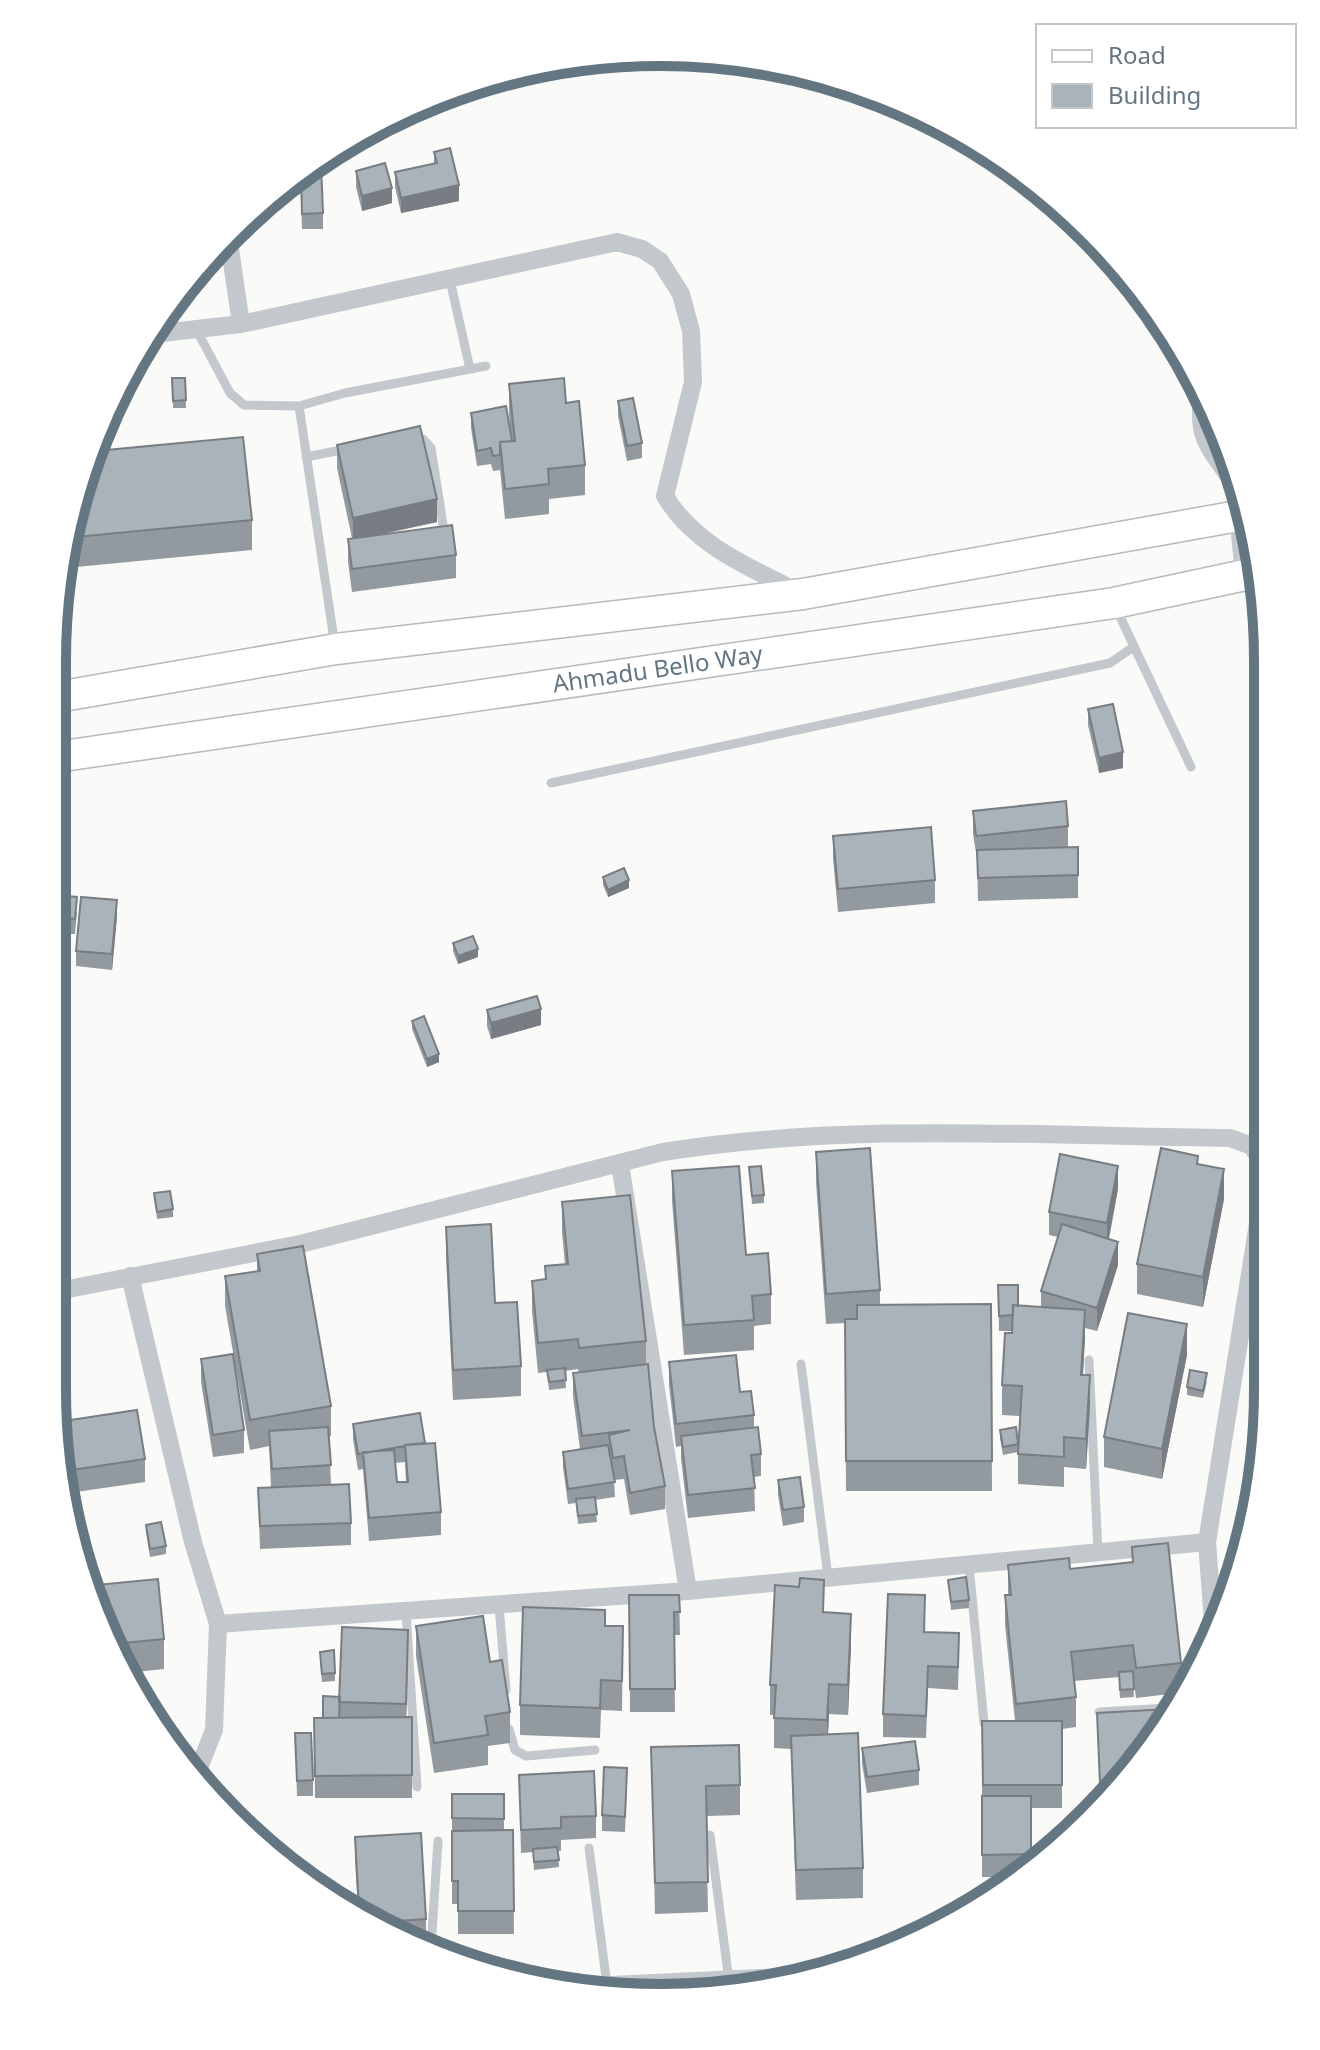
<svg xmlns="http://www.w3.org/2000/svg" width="1320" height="2050" viewBox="0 0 1320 2050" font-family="'Noto Sans',sans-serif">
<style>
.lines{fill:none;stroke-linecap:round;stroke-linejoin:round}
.primary-casing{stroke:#b5babe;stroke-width:33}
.service{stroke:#c3c8cc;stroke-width:9}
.minor{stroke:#c3c8cc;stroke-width:18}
.primary{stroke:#fff;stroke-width:30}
.wall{fill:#929a9f;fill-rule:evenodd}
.shaded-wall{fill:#777d82}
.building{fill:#aab3b9;stroke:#777d82;stroke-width:2}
.labels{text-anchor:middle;stroke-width:8;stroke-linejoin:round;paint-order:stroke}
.street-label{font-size:24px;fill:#657683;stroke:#fff}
.rim{fill:none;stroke:#657683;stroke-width:10}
</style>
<rect width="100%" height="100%" fill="#fafaf8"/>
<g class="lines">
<g class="primary-casing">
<g id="primary">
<path d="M57,697L336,649L803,594L1249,514"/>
<path id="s1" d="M56,757L1114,603L1259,572"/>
</g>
</g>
<path class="service" d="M450,280L470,369
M196,329L230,393L244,405L299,406
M412,437L423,439L431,448L445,537
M306,457L346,449
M1115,606L1191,767
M335,646L299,406L345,393L486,366
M551,783L1110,663L1132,648
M1089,1360L1098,1552
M801,1364L828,1577
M969,1565L984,1723
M499,1605L506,1690
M406,1611L417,1787
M1099,1712L1169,1708
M509,1729L515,1750L526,1756L595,1750
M710,1835L729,1981
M589,1848L607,1985
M431,1948L438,1841"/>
<path class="minor" d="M228,235L241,324
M153,334L241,324L617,242L642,249L660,261L681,294L691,331L693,382L665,496C694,545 749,567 798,592
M1203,387C1196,440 1206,441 1233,483
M1234,474L1244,574
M620,1164L688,1591
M130,1276L193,1542L218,1624L214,1730L197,1773
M53,1292L300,1244L663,1152C850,1122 1042,1136 1230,1138L1252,1146L1263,1164L1260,1211L1207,1542L1214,1635
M218,1624L688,1591L1207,1542
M570,1987L823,1975"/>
<use href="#primary" class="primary"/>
</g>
<path class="wall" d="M434,152L459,201L401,213L395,187V172L434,163Z
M300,171L323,213V229H302Z
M356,171L392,203L362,211L356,187Z
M172,378H185L186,408H173Z
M509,384L566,403L585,465V495L549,499V514L505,519L500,470L493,471L491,464L477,466L471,428V413L511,436L509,414Z
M618,401L642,443V458L627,461L618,416Z
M337,445L437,522L378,535L456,555V578L352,592L348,562V539L352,538L337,468Z
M96,451L252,520V550L76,567L73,529Z
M1088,709L1123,768L1099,773L1088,725Z
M973,811L1068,826V847L1078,875V898L978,901L977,859L973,834Z
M833,836L935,880V903L838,912L833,859Z
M603,877L629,888L608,897L603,885Z
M55,895L77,912L75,934H70V941L66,962L55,960Z
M117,916L112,970L76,966V951Z
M453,943L478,957L458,964L453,951Z
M487,1010L541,1025L491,1039L487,1026Z
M412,1021L439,1062L427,1067L412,1029Z
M816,1152L880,1290V1305L991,1304L992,1491H846L845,1323L826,1324L816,1182Z
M1198,1164L1224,1199L1203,1307L1137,1294V1264Z
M749,1167L764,1195V1203L752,1204Z
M672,1171L746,1255L771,1294V1324L754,1326V1350L684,1355L672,1201Z
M1118,1189L1109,1239L1118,1265L1097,1331L1085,1328L1083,1375L1090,1405L1086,1469L1064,1467V1487L1018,1484V1452L1003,1455L1000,1438V1430L1018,1441L1020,1416L1002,1415V1385L1012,1331H999L998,1285L1018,1306L1041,1307V1291L1058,1237L1049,1235V1212Z
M154,1193L173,1209V1217L157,1219Z
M562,1202L646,1341V1364L654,1427L665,1486V1509L630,1515L624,1479L614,1480L615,1497L595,1500L597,1522L578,1524L576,1503L568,1504L563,1467V1452L580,1449L573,1396V1373H579L578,1369L565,1371L566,1388L549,1390L547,1372L538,1373L532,1311V1281L545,1280V1266L565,1264L562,1232Z
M446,1227L495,1303L521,1366V1396L453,1400L446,1257Z
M257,1254L331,1406V1436H329L331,1485L351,1523V1545L260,1549L258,1488L271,1487L269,1446L250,1450L225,1306V1276L257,1271Z
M1187,1355L1162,1479L1104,1467V1437Z
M201,1359L244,1430V1453L213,1457L201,1382Z
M669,1362L740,1392L754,1415V1428L761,1454V1476L754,1477L755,1511L688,1518L681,1459V1446L676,1447L669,1385Z
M1207,1381L1203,1398L1187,1395V1387Z
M57,1422L145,1459V1482L69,1493Z
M353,1424L425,1443L441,1512V1535L369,1541L363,1469L358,1470L353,1439ZM405,1462L406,1482H397L395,1463Z
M778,1480L804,1507V1522L783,1526L778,1495Z
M146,1525L166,1546V1554L150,1557L146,1532Z
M1132,1547L1181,1663V1688L1178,1693L1136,1698L1133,1675L1134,1697L1120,1698L1119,1677L1074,1681L1076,1697V1727L1062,1729V1808H1031V1867L1018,1877H982V1721H1015L1005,1625V1595H1008V1565L1070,1569L1132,1562Z
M948,1580L969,1600V1608L951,1610Z
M85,1586L164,1639V1669L127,1673Z
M629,1595H679L680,1635H674L675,1712H630Z
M824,1612L851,1644L848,1715L829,1714L828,1734L863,1868V1898L796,1900L791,1749L774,1748V1715H770V1685Z
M416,1626L490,1662L510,1712V1743L488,1746V1765L434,1773L416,1656Z
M605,1626H623L622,1711L601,1710L600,1738L520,1735V1705Z
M925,1632L959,1656L958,1690L928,1688L926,1738L883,1737V1714Z
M408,1652L406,1717H412V1798H315L314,1718H323L340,1701Z
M320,1659L335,1673V1681L322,1682Z
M1168,1709L1117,1791L1098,1807L1100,1792L1097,1713Z
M295,1733L313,1780V1796H297Z
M651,1747L740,1785V1815L706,1816L708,1912L655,1914Z
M862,1748L919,1770V1785L867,1793L862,1764Z
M519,1775L596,1816V1838L561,1840V1851H558L559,1867L534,1870L533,1852L521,1853Z
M627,1784L625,1832L602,1831V1815Z
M452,1794H504V1830H513L514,1934H458V1904H452Z
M355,1837L426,1919V1942H421L358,1909L355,1860Z"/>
<path class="shaded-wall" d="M459,185V201L401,213V198Z
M392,188V203L362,211V196Z
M437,499V522L353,540V518Z
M1123,752V768L1099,773V758Z
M629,880V888L608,897V890Z
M117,900V916L112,970V954Z
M70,926V941L66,962V947Z
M478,949V957L458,964V956Z
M541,1009V1025L491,1039V1023Z
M439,1054V1062L427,1067V1059Z
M62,1146V1161L53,1164L54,1148Z
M1118,1166V1189L1107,1246V1223Z
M1224,1169V1199L1203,1307V1277Z
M1118,1242V1265L1097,1331V1308Z
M1085,1310V1340L1081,1405V1375Z
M1187,1324V1355L1162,1479V1449Z
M1090,1375V1405L1086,1469V1439Z
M851,1614V1644L848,1715V1685Z
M408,1630V1652L406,1727V1704Z
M829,1684V1714L827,1750V1720Z"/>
<path class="building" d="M450,148L459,185L401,198L395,172L437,163L434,152Z
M385,163L392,188L362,196L356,171Z
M321,164L323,213L302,214L301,171L311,165Z
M172,378H185L186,400L173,401Z
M564,378L566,403L579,401L585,465L548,469L549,484L505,489L500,442L515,441L509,384Z
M633,398L642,443L627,446L618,401Z
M506,406L512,441L500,442V455L493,456L491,448L477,451L471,413Z
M420,426L437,499L353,518L337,445Z
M243,437L252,520L76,537L75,522L96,451Z
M452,525L456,555L352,569L348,539Z
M1113,704L1123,752L1099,758L1088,709Z
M1066,801L1068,826L976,836L973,811Z
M931,827L935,880L838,889L833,836Z
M1078,847V875L978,878L977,850Z
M624,868L629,880L608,890L603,877Z
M55,895L77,897L75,919L55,917Z
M81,897L117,900L112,954L76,951Z
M55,923L70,926L66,947L55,944Z
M473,936L478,949L458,956L453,943Z
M537,996L541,1009L491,1023L487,1010Z
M424,1016L439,1054L427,1059L412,1021Z
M54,1119L62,1146L54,1148Z
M870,1148L880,1290L826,1294L816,1152Z
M1161,1148L1198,1156L1197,1164L1224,1169L1203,1277L1137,1264Z
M1060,1154L1118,1166L1107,1223L1049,1212Z
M739,1166L746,1255L768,1253L771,1294L752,1296L754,1320L684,1325L672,1171Z
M761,1166L764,1195L752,1196L749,1167Z
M170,1191L173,1209L157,1212L154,1193Z
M630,1195L646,1341L579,1348L578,1339L538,1343L532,1281L546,1279L545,1266L568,1264L562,1202Z
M491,1224L495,1303L517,1302L521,1366L453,1370L446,1227Z
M1062,1224L1118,1242L1097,1308L1041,1291Z
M303,1246L331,1406L250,1420L225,1276L260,1271L257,1254Z
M998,1285H1018V1306L1013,1305V1315L999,1316Z
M991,1304L992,1461H846L845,1319H857V1305Z
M1013,1305L1085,1310L1081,1375H1090L1086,1439L1064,1437V1457L1018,1454L1022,1386L1002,1385L1005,1333H1012Z
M1128,1313L1187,1324L1162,1449L1104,1437Z
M233,1354L244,1430L213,1435L201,1359Z
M736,1355L740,1392L751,1391L754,1415L676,1424L669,1362Z
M648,1364L654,1427L665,1486L630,1493L624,1456L613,1458L609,1435L630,1430L582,1436L573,1373Z
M565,1368L566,1380L549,1382L547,1370Z
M1190,1370L1207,1373L1203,1391L1187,1387Z
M137,1410L145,1459L65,1471L57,1422Z
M420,1413L425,1443L405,1445V1446L358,1454L353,1424Z
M328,1427L331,1465L272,1469L269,1431Z
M758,1427L761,1454L751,1455L755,1488L688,1495L681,1436Z
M1016,1427L1018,1444L1003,1447L1000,1430Z
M435,1443L441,1512L369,1518L363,1452L394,1450L397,1482H408L405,1445Z
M608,1445L615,1482L568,1489L563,1452Z
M800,1477L804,1507L783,1510L778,1480Z
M349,1484L351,1523L260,1526L258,1488Z
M595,1497L597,1514L578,1516L576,1499Z
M161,1522L166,1546L150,1549L146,1525Z
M1168,1543L1181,1663L1136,1668L1133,1645L1071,1652L1076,1697L1016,1704L1005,1595H1011L1008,1565L1069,1558L1070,1569L1133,1562L1132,1547Z
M966,1577L969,1600L951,1602L948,1580Z
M800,1578L824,1580L823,1612L851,1614L848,1685L829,1684L827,1720L774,1718L776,1685H770L775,1585L799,1587Z
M158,1579L164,1639L113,1644L85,1586Z
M888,1594L925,1595L924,1632L959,1633L958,1667L928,1666L926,1716L883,1714Z
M629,1595H679L680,1612H674L675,1689H630Z
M523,1607L605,1610V1626H623L622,1681L601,1680L600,1708L520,1705Z
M483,1616L490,1662L502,1660L510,1712L485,1716L488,1735L434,1743L416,1626Z
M342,1627L408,1630L406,1704L339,1702Z
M334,1650L335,1673L322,1674L320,1652Z
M1133,1671L1134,1689L1120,1690L1119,1672Z
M323,1696L340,1697L339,1718H323Z
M1168,1709L1122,1783L1100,1784L1097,1713Z
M412,1717V1775L315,1776L314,1718Z
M982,1721H1062V1785H983Z
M295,1733H311L313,1780L297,1781Z
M858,1733L863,1868L796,1870L791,1736Z
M915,1741L919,1770L867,1777L862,1748Z
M739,1745L740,1785L706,1786L708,1882L655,1883L651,1747Z
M604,1767L627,1768L625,1817L602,1815Z
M594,1771L596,1816L561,1817V1828L521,1830L519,1775Z
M1098,1792H1115L1098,1807Z
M452,1794H504V1819L452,1818Z
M982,1796H1031V1854L982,1855Z
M513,1830L514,1911H458V1881H452V1831Z
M421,1833L426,1919L382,1922L359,1910L355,1837Z
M557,1847L559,1860L534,1862L533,1849Z
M677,1988L702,1989L677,1991Z"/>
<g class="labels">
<g class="street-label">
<text dy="8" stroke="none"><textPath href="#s1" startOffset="608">Ahmadu Bello Way</textPath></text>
</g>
</g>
<path d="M0 0H1320V2050H0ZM660 66H660A594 594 0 0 1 1254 660V1390A594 594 0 0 1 660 1984H660A594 594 0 0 1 66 1390V660A594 594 0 0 1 660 66Z" fill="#fff" fill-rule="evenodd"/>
<path class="rim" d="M660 66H660A594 594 0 0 1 1254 660V1390A594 594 0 0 1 660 1984H660A594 594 0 0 1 66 1390V660A594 594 0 0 1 660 66Z"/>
<rect x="1036" y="24" width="260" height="104" fill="#ffffff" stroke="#c1c8cd" stroke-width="2"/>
<rect x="1052" y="50" width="40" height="12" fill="#ffffff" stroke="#c1c8cd" stroke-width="2"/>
<text x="1108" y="64" font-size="24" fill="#657683">Road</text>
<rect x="1052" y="84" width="40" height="24" fill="#aab3b9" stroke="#c1c8cd" stroke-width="2"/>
<text x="1108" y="104" font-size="24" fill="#657683">Building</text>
</svg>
